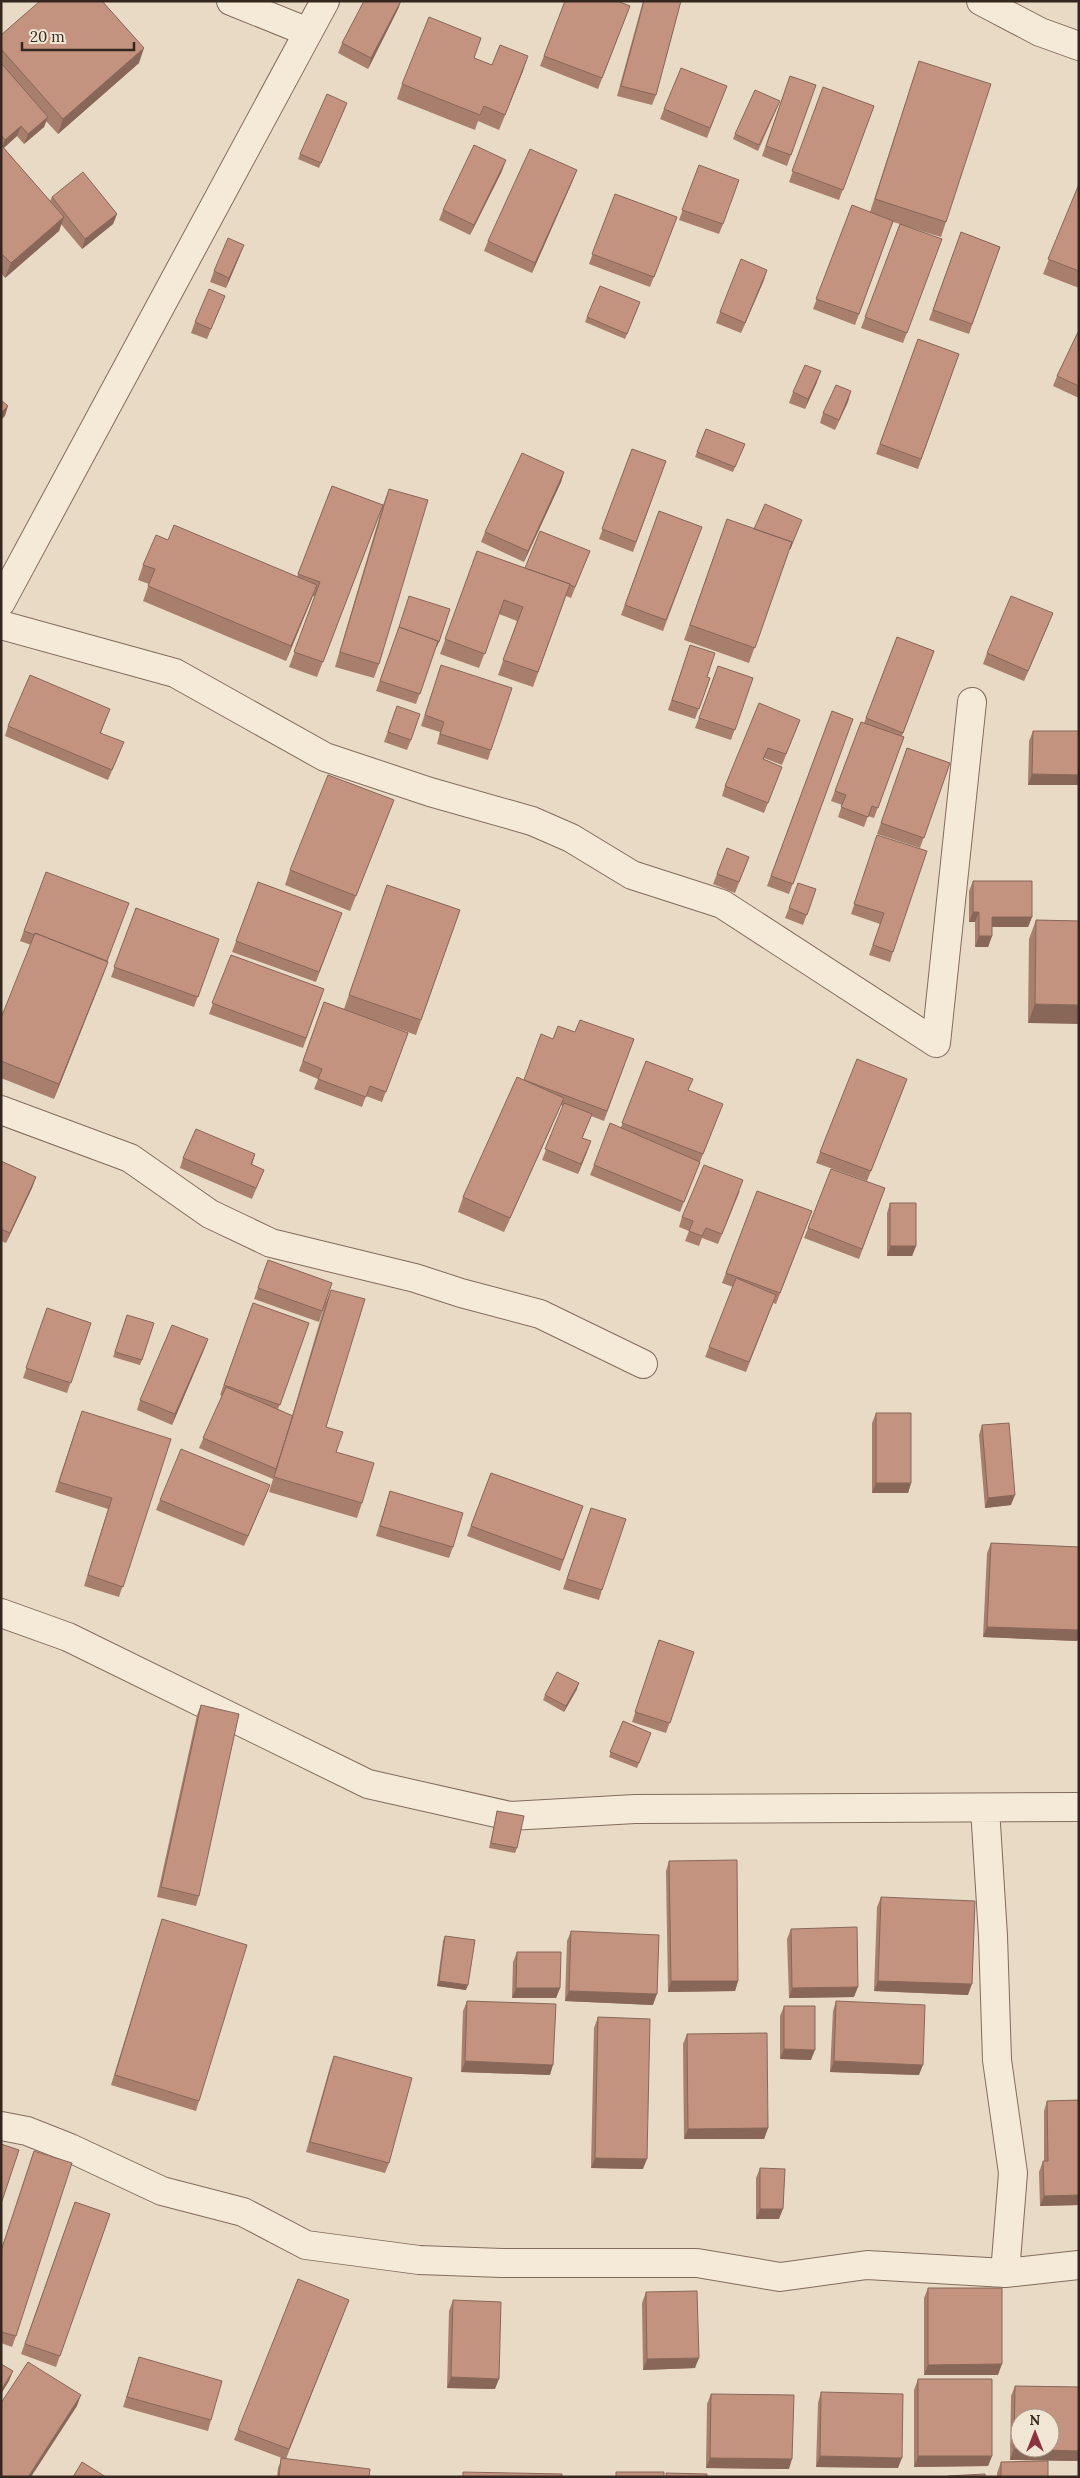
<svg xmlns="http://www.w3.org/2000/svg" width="1080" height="2478" viewBox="0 0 1080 2478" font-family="Lora,serif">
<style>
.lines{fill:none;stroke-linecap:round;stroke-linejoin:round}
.minor-casing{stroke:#826c5d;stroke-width:30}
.tertiary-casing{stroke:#826c5d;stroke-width:30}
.minor{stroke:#f5e9d7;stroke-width:28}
.tertiary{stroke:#f5e9d7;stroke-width:28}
.wall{fill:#a87e6d}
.shaded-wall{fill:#886759}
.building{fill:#c3937f;stroke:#886759;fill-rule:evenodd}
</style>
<rect width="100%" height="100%" fill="#e9dac5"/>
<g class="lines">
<g class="minor-casing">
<path id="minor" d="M231,1L308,32
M981,1L1040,32L1079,46
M1,625L175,673L325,757L430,792L532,821L571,838L632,875L722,904L936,1043L972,702
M1,1110L130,1158L210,1214L271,1243L415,1278L461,1293L540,1314L643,1364
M1,1613L68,1637L368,1784L510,1816L635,1809L1079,1807
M985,1808L993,1936L997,2060L1013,2173L1005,2273
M1,2126L27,2131L70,2148L162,2191L243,2212L306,2245L419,2260L502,2263H697L780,2277L867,2265L1005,2273L1079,2265"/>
</g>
<g class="tertiary-casing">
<path id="tertiary" d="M1,602L325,1"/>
</g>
<use href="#minor" class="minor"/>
<use href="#tertiary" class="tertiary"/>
</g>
<path class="wall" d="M565,1L630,6L598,89L540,66Z
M643,1H681L656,95L652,105L617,96Z
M399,7L368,69L338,53L342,43Z
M1,35L139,63L58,134L46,121L44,127L24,144L17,136L4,148L50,201L52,197L117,214L113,224L82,249L61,224L59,231L5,278L1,273Z
M474,58L492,65L523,71L499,130L478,121L475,130L397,99L402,84Z
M919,61L946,222L941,237L905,226L942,239L903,343L861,328L900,224L893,222L855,325L813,309L852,205L870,212Z
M790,76L816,85L787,166L762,156Z
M727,86L707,138L660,119L664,109Z
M823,87L874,106L839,200L789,182Z
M778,106L758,151L733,139L735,134Z
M345,108L319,168L298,159L300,154Z
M699,165L723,224L719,234L679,220Z
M502,171L470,235L439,220L443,210Z
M573,180L532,273L484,251L488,241Z
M1079,184V288L1043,274Z
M615,194L677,217L650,287L589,264Z
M961,232L1000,247L969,334L929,320Z
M240,255L226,288L210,282L214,271Z
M764,280L741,333L716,323L720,312Z
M600,286L638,308L625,339L585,322Z
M221,306L207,339L191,333L195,322Z
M1079,330V398L1053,386L1057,376Z
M918,339L959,354L918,469L876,454Z
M817,382L805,409L789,403L793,392Z
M851,391L835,430L820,423L823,413Z
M706,429L745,444L733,472L695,457Z
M632,449L666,461L633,552L599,539Z
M564,472L561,482L524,562L481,542L485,532Z
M332,486L383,505L389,489L379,664L374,678L335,667L382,508L317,677L289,667L315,597L313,596L286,661L143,601L149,584L138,580L143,565L297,577Z
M659,511L702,527L663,631L621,615Z
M727,519L788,554L749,663L684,640Z
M477,551L525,568L590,551L571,598L566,596L533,687L498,675L517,621L499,614L479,668L440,654Z
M1049,623L1024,681L983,664L987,653Z
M399,627L439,642L437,647H436L416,704L376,691Z
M897,637L934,651L902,736L904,737L874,818L868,816L864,827L838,817L842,805L831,801L861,722L864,723Z
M690,645L707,677L710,678L695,719L668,710Z
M441,665L491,750L488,760L437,744L440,732L421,726Z
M718,666L753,678L731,740L695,728Z
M397,706L411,740L407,750L384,742Z
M832,711L853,719L789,894L767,886Z
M106,719L101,733L120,752L108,780L5,736L8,726Z
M800,720L782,765L764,758V759L782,767L764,813L722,796L725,786Z
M1033,731H1079V785H1028L1029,741Z
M907,748L950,763L920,848L877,834Z
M394,800L350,911L285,885L290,870Z
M874,845L893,952L890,962L869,955L880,924L851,914Z
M749,857L735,893L713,884L717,874Z
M46,872L108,962L54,1099L1,1078V1018L31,945L20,941Z
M973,881L1032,917L1028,927H992V936L988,947H975V922H969V891Z
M258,882L342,913L316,982L232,952Z
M387,885L460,910L416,1035L368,1018L408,1033L382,1102L366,1096L362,1107L314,1089L318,1079L299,1071L324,1002L344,1009Z
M816,889L803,925L785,918L789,908Z
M136,908L219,939L194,1007L111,977Z
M1036,920L1079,921L1028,1023L1029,939Z
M231,955L324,989L303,1048L209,1014Z
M575,1032L634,1039L604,1121L591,1116L582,1138L587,1152L578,1174L542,1160L563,1106L561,1105L504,1232L458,1212L463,1197L524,1080L553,1039Z
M646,1061L689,1091L719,1114L680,1212L590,1175L594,1165L621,1127Z
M907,1079L867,1181L816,1163L820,1152Z
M255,1154L252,1165L264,1170L252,1199L180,1168L183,1158Z
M1,1161L36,1177L32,1188L6,1243L1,1241Z
M831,1169L885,1188L859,1259L804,1238Z
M740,1191L718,1244L702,1238L699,1246L685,1241L689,1231L679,1227L682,1217Z
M757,1191L812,1211L776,1304L773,1303L746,1372L705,1357L733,1287L722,1283Z
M890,1203L916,1246L912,1256H887V1213Z
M268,1260L332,1283L319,1322L254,1299Z
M331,1290L326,1427L336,1452L362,1503L357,1518L269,1492L273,1479L199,1448L222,1396L220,1395L253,1303L309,1323L278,1409L292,1416L325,1304Z
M47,1308L91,1323L67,1393L23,1378Z
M127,1315L142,1360L140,1365L113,1357Z
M208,1339L172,1425L137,1410L140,1400Z
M876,1413L911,1483L908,1493H872V1423Z
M78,1422L171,1439L119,1597L84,1586L108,1509L55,1492Z
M982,1425L1011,1505L985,1508L979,1435Z
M491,1473L583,1506L560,1571L467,1536Z
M270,1485L244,1546L156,1510L160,1500Z
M390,1491L453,1547L449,1558L376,1536Z
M591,1508L602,1590L599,1600L563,1589Z
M991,1543L1079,1547V1637L1077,1641L983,1637L987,1553Z
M659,1640L694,1652L666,1733L632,1722Z
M577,1689L564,1712L543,1700L545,1695Z
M201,1705L199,1896L196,1906L157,1897L197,1715Z
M623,1721L651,1733L637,1768L609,1757Z
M497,1811L517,1848L515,1853L489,1848L496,1816Z
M669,1861L738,1981L735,1991L668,1992L666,1871Z
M881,1897L968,1995L874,1991L877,1907Z
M162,1919L199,2101L196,2111L111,2085Z
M791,1929L854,1997L789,1998L787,1939Z
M571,1931L653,2005L565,2001L567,1941Z
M445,1936L466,1990L437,1986L443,1941Z
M517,1952L560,1988L556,1998H512L513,1962Z
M467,2001L550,2075L461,2072L463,2011Z
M836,2001L919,2075L830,2072L833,2011Z
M784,2006L811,2060L780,2059V2016Z
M598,2017L643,2169L591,2168L594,2028Z
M687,2034L768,2128L764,2139H684L683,2044Z
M334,2056L389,2163L385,2173L306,2152L330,2067Z
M1079,2100V2205L1040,2206L1039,2172L1043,2161H1044V2111L1047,2101Z
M34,2151L16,2336L12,2347L1,2343V2250Z
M760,2168L779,2219H756V2178Z
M75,2202L110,2214L56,2367L21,2354Z
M928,2288L998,2375H924V2298Z
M646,2292L695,2368L643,2370L642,2303Z
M349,2300L286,2459L369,2477H277L278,2468L282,2458L234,2440L238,2430Z
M453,2300L495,2389L447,2388L449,2311Z
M139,2357L211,2420L208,2431L123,2407Z
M918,2379L992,2456L988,2466L914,2467V2390Z
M1015,2386L1079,2387V2461L1010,2460L1011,2396Z
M821,2392L898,2468L816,2467L818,2403Z
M711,2394L789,2469L706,2468L707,2404Z
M1001,2462L1048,2477H997V2473Z"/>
<path class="shaded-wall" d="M401,1L399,7L368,69L371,58Z
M144,48L139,63L58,134L63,119Z
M528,56L523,71L499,130L505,115Z
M48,117L44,127L24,144L28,134Z
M21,126L17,136L1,150L5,140Z
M506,160L502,171L470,235L474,225Z
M577,170L573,180L532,273L535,263Z
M117,214L113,224L82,249L85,239Z
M64,217L59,231L5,278L11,263Z
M244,245L240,255L226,288L229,278Z
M767,270L764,280L741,333L745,323Z
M821,371L817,382L805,409L808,399Z
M851,391L848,402L835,430L839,420Z
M8,406L5,416L1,420V413Z
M564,472L561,482L524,562L528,551Z
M317,585L311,600L286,661L291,646Z
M1053,613L1049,623L1024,681L1028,671Z
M1032,774L1079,775V785H1028Z
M973,912H979L975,922H969Z
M992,917H1032L1028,927H988Z
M979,936H992L988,947H975Z
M108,962L103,976L54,1099L59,1084Z
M1035,1004L1079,1005V1024L1028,1023Z
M564,1098L558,1112L504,1232L510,1218Z
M591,1141L587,1152L578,1174L581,1164Z
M36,1177L32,1188L6,1243L10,1233Z
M890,1246H916L912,1256H887Z
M208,1339L204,1350L172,1425L175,1414Z
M876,1483H911L908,1493H872Z
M270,1485L266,1495L244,1546L248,1536Z
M1015,1495L1011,1505L985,1508L988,1498Z
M987,1627L1079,1630V1637L1077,1641L983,1637Z
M579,1683L577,1689L564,1712L566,1706Z
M439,1981L468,1985L466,1990L437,1986Z
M671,1981H738L735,1991L668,1992Z
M878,1981L972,1984L968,1995L874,1991Z
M858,1987L854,1997L789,1998L792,1988Z
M516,1988H560L556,1998H512Z
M569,1991L657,1994L653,2005L565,2001Z
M784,2049L815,2050L811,2060L780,2059Z
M465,2061L553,2065L550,2075L461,2072Z
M834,2061L923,2065L919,2075L830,2072Z
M768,2128L764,2139H684L688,2129Z
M595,2158L647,2159L643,2169L591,2168Z
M1079,2195V2205L1040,2206L1044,2196Z
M760,2209H783L779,2219H756Z
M699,2358L695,2368L643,2370L647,2359Z
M1002,2364L998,2375H924L928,2365Z
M13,2371L9,2381L1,2394V2390Z
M451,2377L499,2379L495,2389L447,2388Z
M81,2395L77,2406L31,2477H28Z
M1014,2449L1079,2451V2461L1010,2460Z
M820,2456L902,2458L898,2468L816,2467Z
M918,2456H992L988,2466L914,2467Z
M710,2458L792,2459L789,2469L706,2468Z"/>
<path class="building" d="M40,1H102L144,48L63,119L1,49V35Z
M364,1H401L371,58L342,43Z
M565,1H617L630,6L602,78L544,56Z
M644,1H681L656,95L621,86Z
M429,17L481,38L474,58L492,65L500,45L528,56L505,115L484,106L480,115L402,84Z
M919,61L991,84L946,222L875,199Z
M1,63L48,117L28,134L21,126L5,140L1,135Z
M681,68L727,86L710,128L664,109Z
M790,76L816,85L791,155L766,146Z
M823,87L874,106L843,190L792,171Z
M755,90L780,101L759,145L735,134Z
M327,94L347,103L321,163L300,154Z
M1,145L64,217L11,263L1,253Z
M474,145L506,160L474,225L443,210Z
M530,149L577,170L535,263L488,241Z
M699,165L739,180L723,224L682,210Z
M83,172L117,214L85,239L52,197Z
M1079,184V271L1048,259Z
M615,194L677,217L654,277L592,254Z
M852,205L893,221L859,314L816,299Z
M900,224L942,239L907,333L865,317Z
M961,232L1000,247L972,324L933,310Z
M228,238L244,245L229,278L214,271Z
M741,259L767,270L745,323L720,312Z
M600,286L640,302L627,334L587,317Z
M209,289L225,296L211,329L195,322Z
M1079,330V386L1057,376Z
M918,339L959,354L921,459L880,444Z
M805,365L821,371L808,399L793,392Z
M836,385L851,391L839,420L823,413Z
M1,400L8,406L1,413Z
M706,429L745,444L735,467L697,452Z
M632,449L666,461L636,542L602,529Z
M522,453L564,472L528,551L485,532Z
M332,486L383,505L323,662L294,652L320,582L298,574Z
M389,489L428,500L379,664L340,652Z
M765,504L802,520L790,549L792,542L754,529Z
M659,511L702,527L666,620L625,605Z
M727,519L792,542L755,648L690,625Z
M174,525L317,585L291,646L148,586L155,569L143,565L156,535L168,540Z
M540,531L590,551L575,587L570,585V584L525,568Z
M477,551L570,584L538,672L503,660L523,607L504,600L485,654L445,639Z
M409,596L450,609L439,642H438V641L399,627Z
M1011,596L1053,613L1028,671L987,653Z
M399,627L438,641L420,694L380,681Z
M897,637L934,651L903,733L866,718Z
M690,645L715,653L707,677L710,678L699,709L672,700Z
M441,665L512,688L491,750L440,734L444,722L425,715Z
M718,666L753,678L735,730L699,718Z
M30,675L110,709L100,733L124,742L112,770L8,726Z
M759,703L800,720L786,754L768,748L763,759L782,767L768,803L725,786Z
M397,706L420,714L411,740L388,732Z
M832,711L853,719L793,884L771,876Z
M861,722L904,737L878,808L872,806L868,817L841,807L846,795L835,791Z
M1033,731H1079V775L1032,774Z
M907,748L950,763L924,838L881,823Z
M328,775L394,800L356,896L290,870Z
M877,835L927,851L893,952L873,945L884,913L854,904Z
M727,848L749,857L739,882L717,874Z
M46,872L129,903L107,961L35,933V935L24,931Z
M973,881H1032V917H992V936H979V912H973Z
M258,882L342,913L319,972L236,941Z
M798,883L816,889L807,915L789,908Z
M387,885L460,910L421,1020L349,995Z
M136,908L219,939L198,997L114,967Z
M1036,920L1079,921V1005L1035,1004Z
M35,933L108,962L59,1084L1,1061V1018Z
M231,955L324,989L306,1038L212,1003Z
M324,1002L408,1033L386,1092L370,1086L366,1097L318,1079L322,1069L303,1061Z
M580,1020L634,1039L607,1111L524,1080L541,1034L553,1039L558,1026L575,1032Z
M857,1059L907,1079L871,1171L820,1152Z
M646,1061L693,1079L688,1090L723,1104L703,1154L622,1123Z
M517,1077L564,1098L510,1218L463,1197Z
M564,1103L592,1114L582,1138L591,1141L581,1164L545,1149Z
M610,1123L700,1162L684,1202L594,1165Z
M196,1129L255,1154L251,1164L264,1170L256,1188L183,1158Z
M1,1161L36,1177L10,1233L1,1229Z
M704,1165L743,1180L722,1234L706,1228L702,1236L689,1231L693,1221L682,1217Z
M831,1169L885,1188L862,1249L808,1228Z
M757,1191L812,1211L780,1293L726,1273Z
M890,1203H916V1246H890Z
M268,1260L332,1283L322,1311L258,1288Z
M736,1278L776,1295L749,1362L709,1347Z
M331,1290L365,1299L326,1427L343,1432L336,1452L374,1463L362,1503L274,1477Z
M253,1303L309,1323L280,1405L224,1385Z
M47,1308L91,1323L71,1383L26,1368Z
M127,1315L154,1323L142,1360L115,1352Z
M172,1325L208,1339L175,1414L140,1400Z
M226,1387L293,1416L276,1469L203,1438Z
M82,1411L171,1439L123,1587L88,1575L112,1498L59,1482Z
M876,1413H911V1483H876Z
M1009,1423L1015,1495L988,1498L982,1425Z
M181,1449L270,1485L248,1536L160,1500Z
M491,1473L583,1506L563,1560L471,1526Z
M390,1491L463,1513L453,1547L380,1526Z
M591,1508L626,1519L602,1590L567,1579Z
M991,1543L1079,1547V1630L987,1627Z
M659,1640L694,1652L670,1723L635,1712Z
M557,1672L579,1683L566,1706L545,1695Z
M201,1705L239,1714L199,1896L161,1887Z
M623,1721L651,1733L639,1763L610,1752Z
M497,1811L524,1816L517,1848L491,1843Z
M737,1860L738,1981H671L669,1861Z
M881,1897L975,1901L972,1984L878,1981Z
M162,1919L247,1945L199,2101L115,2075Z
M857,1927L858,1987L792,1988L791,1929Z
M571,1931L659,1935L657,1994L569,1991Z
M445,1936L475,1940L468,1985L439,1981Z
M517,1952H561L560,1988H516Z
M467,2001L556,2004L553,2065L465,2061Z
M836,2001L925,2005L923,2065L834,2061Z
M784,2006H815V2050L784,2049Z
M598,2017L650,2019L647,2159L595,2158Z
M767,2033L768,2128L688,2129L687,2034Z
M334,2056L412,2078L389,2163L310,2142Z
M1079,2100V2195L1044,2196L1043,2161H1048L1047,2101Z
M1,2144L19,2150L1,2204Z
M34,2151L72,2163L16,2336L1,2332V2251Z
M760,2168L785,2169L783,2209H760Z
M75,2202L110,2214L60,2356L25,2344Z
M298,2279L349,2300L289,2449L238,2430Z
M928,2288H1002V2364L928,2365Z
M697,2291L699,2358L647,2359L646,2292Z
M453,2300L501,2302L499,2379L451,2377Z
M139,2357L222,2381L211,2420L127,2397Z
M28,2362L81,2395L28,2477H1V2403Z
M1,2364L13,2371L1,2390Z
M918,2379H992V2456H918Z
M1015,2386L1079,2387V2451L1014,2449ZM1020,2418H1050V2448H1020Z
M821,2392L903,2394L902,2458L820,2456Z
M711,2394L794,2395L792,2459L710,2458Z
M281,2458L370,2469L369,2477H279Z
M1048,2461V2477H1001V2462Z
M82,2462L106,2477H73Z
M463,2472L562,2474V2477H463Z
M616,2472H664V2477H616Z
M666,2473L707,2474V2477H666Z
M985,2474V2477H948V2476Z"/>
<rect width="1080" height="2478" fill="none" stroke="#34271f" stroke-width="5"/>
<g transform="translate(1035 2433)"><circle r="24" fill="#f1e5d4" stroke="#a5998c"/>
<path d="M0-4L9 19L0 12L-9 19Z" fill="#8b333f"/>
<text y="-8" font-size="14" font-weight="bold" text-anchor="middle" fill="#34271f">N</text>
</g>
<path d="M22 42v8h112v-8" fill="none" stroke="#34271f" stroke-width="2.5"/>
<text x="30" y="42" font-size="15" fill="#34271f" stroke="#f1e5d4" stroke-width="4" paint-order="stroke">20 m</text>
</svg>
